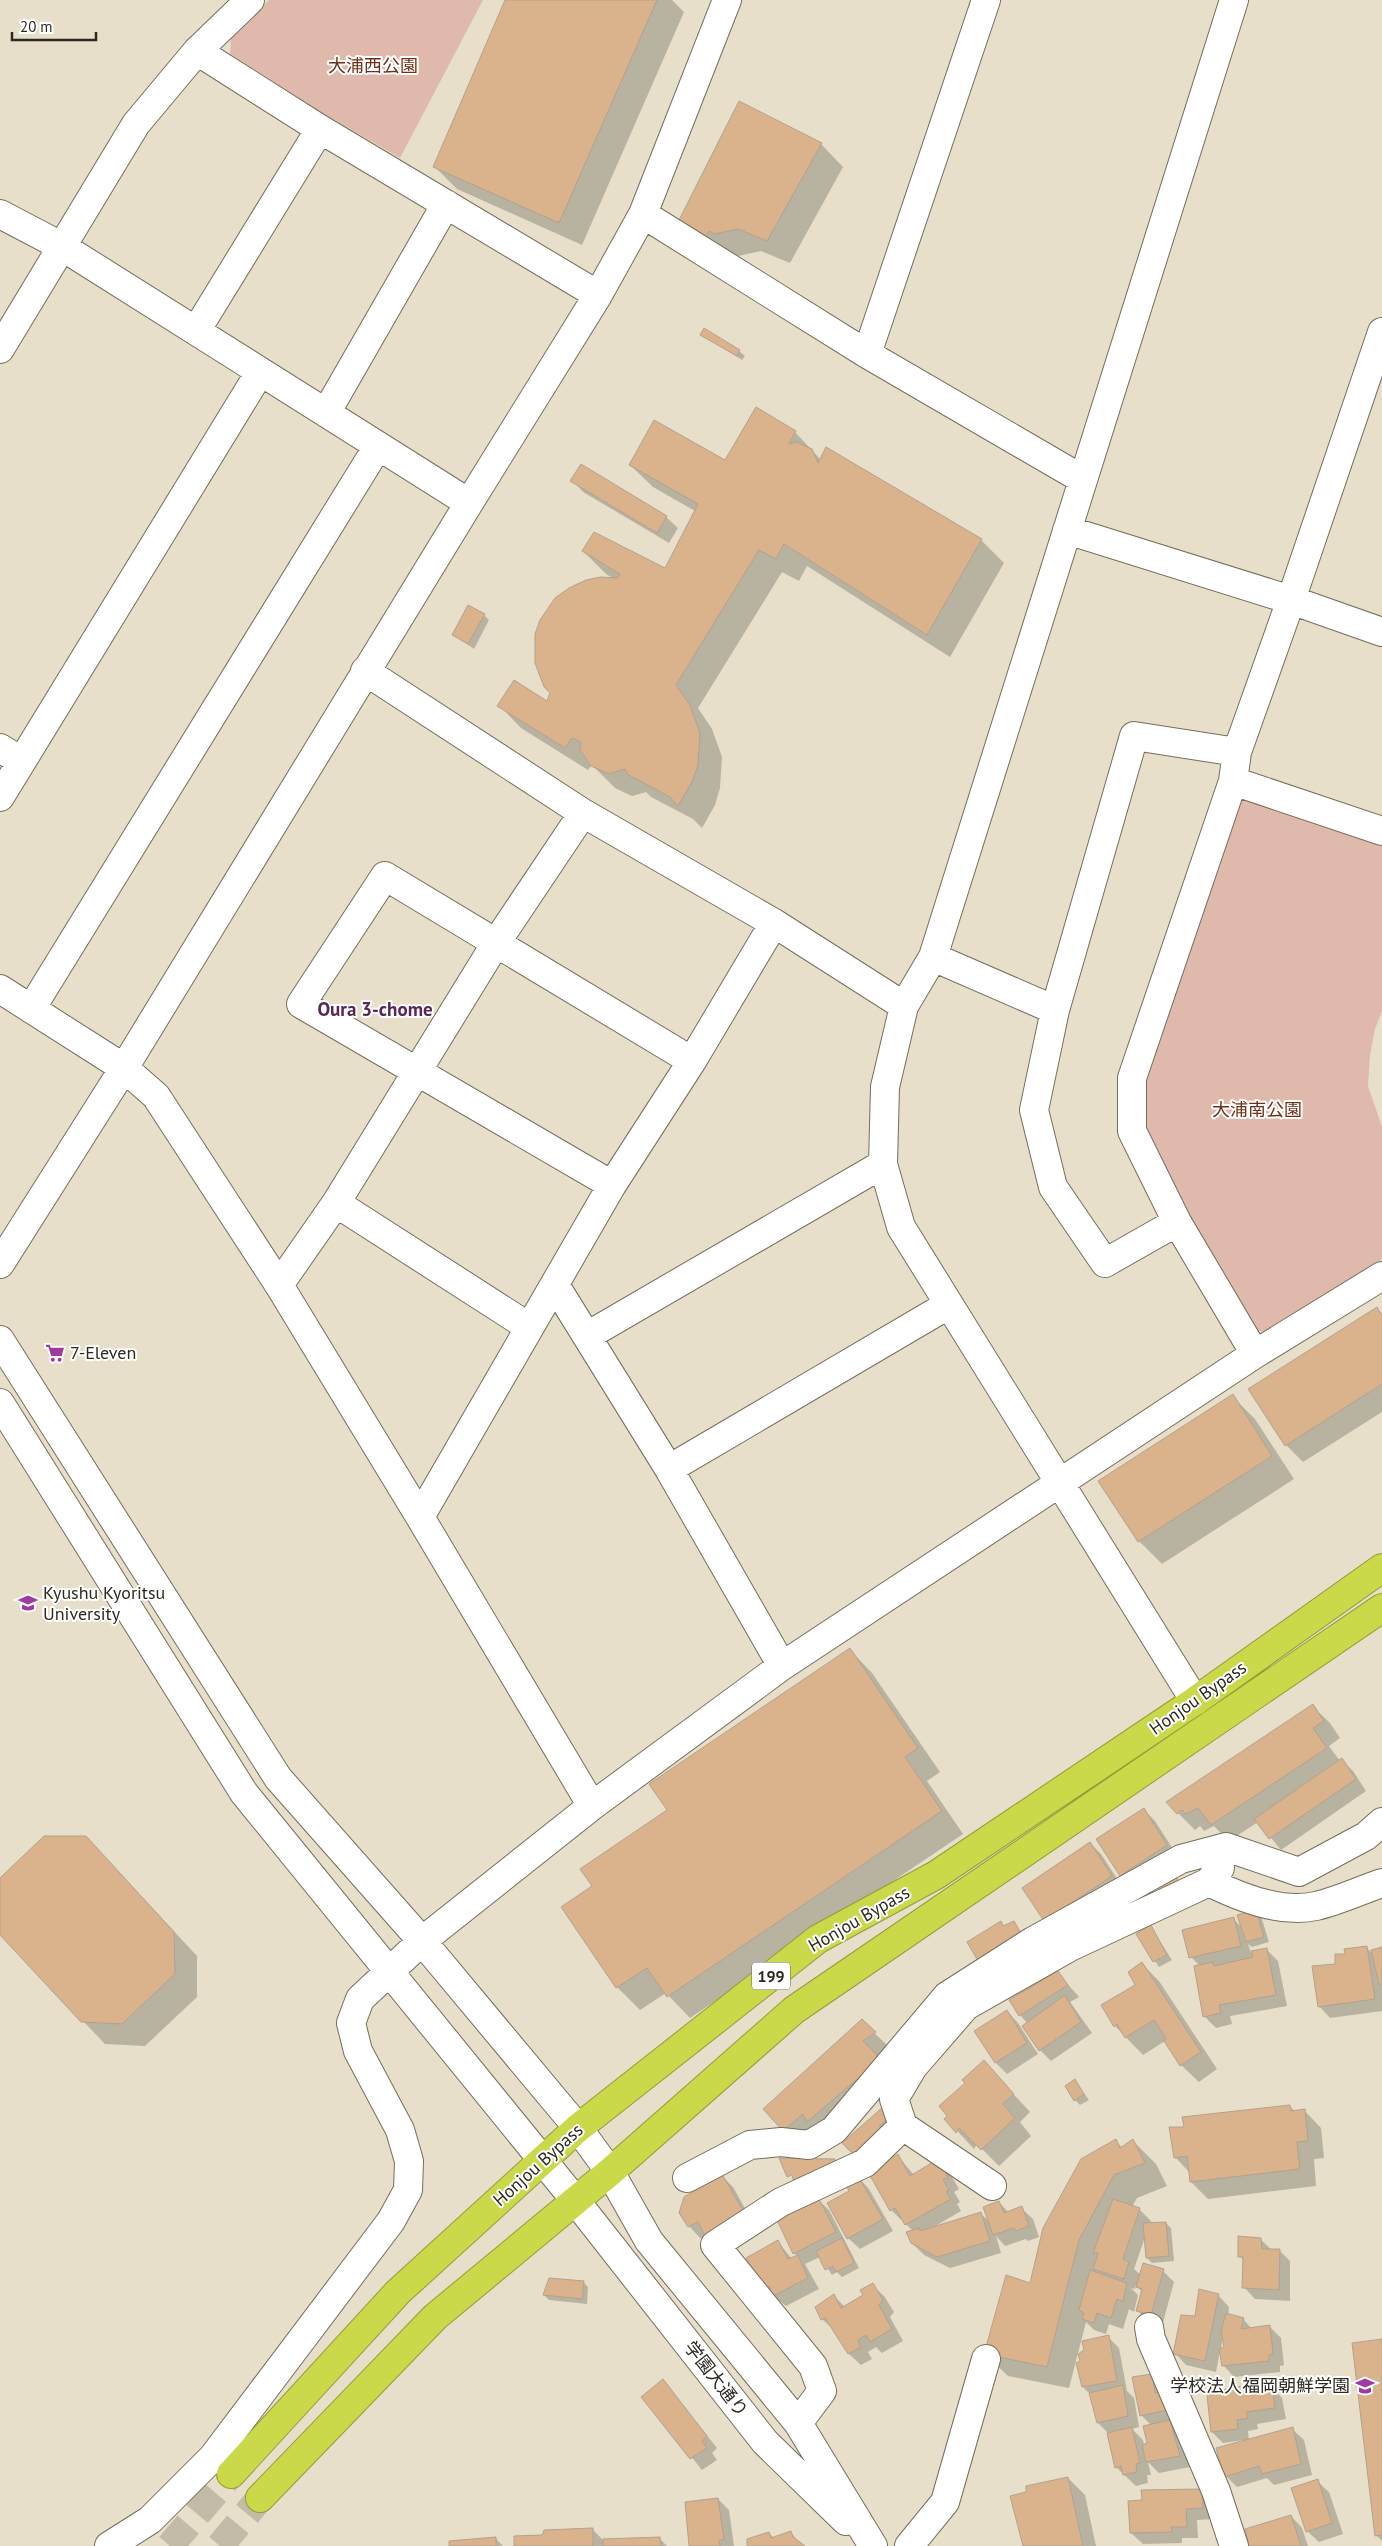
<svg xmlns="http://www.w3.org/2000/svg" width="1382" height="2546" viewBox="0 0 1382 2546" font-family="'PT Sans','Noto Sans JP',sans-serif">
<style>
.green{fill:#dfbaac}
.shadow{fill:#0003;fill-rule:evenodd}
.building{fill:#dab38d;stroke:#b2a190}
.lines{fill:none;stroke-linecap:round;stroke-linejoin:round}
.highway-tunnel{stroke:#c2bba7;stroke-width:28;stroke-dasharray:28 14;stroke-linecap:butt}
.minor-casing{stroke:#766e5b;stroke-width:30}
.highway-casing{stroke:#939b3b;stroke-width:30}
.minor{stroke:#fff;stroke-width:28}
.highway{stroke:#cad94a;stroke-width:28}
.labels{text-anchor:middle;stroke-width:4;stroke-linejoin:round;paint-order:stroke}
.shield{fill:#fff;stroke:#6b6963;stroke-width:1}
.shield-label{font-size:16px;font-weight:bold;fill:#2c2920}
.park-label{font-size:18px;fill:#703015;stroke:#fff}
.poi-label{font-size:18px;fill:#2c2920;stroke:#fff;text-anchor:start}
.street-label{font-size:18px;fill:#2c2920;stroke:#fff}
.neighbourhood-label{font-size:19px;font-weight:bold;fill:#582757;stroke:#fff}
</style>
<rect width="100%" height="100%" fill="#e7dfc9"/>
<path class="green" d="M269,0H483L400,158L230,59L231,36Z
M1248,797L1382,841V1011L1375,1029L1370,1055L1368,1086L1382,1127V1259L1269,1333L1255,1330L1163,1178L1143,1128L1145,1084L1237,803Z"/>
<path class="shadow" d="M506,0H672L684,12L582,245L457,189L434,166Z
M821,144L843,167L790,263L761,251L738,256L732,253L729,257L703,242L680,219Z
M701,334L739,351L745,356L742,360Z
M795,432L821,460L981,540L1004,563L950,657L807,566L799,581L782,572L698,708L712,729L722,757L720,788L715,805L702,828L693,819L651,797L646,792L632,796L615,788L592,765L588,770L521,728L499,705L548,702L616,580L606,574L583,551L665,569L695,511L653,487L630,465L726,461Z
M572,480L666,517L678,528L669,543L583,492Z
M484,615L489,620L474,649L454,635Z
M1377,1309L1382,1314V1412L1303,1462L1286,1445Z
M1232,1396L1255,1419L1294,1479L1162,1564L1139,1541L1100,1481Z
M850,1650L872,1673L940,1772L927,1781L963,1834L690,2018L666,1993L640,2010L617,1987L563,1907L594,1887L669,1810Z
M1312,1706L1330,1723L1340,1738L1329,1746L1340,1761L1341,1760L1353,1771L1366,1791L1281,1850L1258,1822L1229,1841L1214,1826L1204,1831L1200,1826L1195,1830L1178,1813Z
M1144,1810L1155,1821L1178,1857L1133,1886L1121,1875Z
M86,1837L197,1956V1997L145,2046L105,2044L0,1934V1880Z
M1090,1843L1101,1854L1123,1888L1045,1920Z
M1256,1911L1261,1916L1269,1942L1252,1947L1248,1944L1251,1953L1267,1950L1278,1961L1287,2006L1230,2016L1232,2024L1216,2028L1204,2016L1200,1966L1191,1957L1233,1919L1243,1928Z
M1151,1927L1172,1960L1159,1967L1137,1934Z
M1367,1948L1374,1955L1382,1949V2011L1330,2018L1319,2006L1337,1965L1347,1955Z
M1142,1964L1159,1981L1217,2069L1199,2082L1181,2065L1165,2041L1143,2055L1115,2026L1137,1985Z
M1057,1972L1079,1997L1070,2002L1092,2033L1051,2061L1040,2050L1028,2024L1020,2015Z
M1007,2011L1018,2023L1038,2054L1007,2074L996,2063Z
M862,2021L892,2050L825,2138L784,2130Z
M984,2062L1030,2112L1020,2122L1031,2136L999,2166L977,2144L974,2149L946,2119L967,2083Z
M1075,2081L1089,2100L1080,2105L1075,2100Z
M1289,2106L1295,2111L1304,2110L1321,2128L1324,2158L1314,2159L1316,2186L1208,2199L1191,2182L1190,2173L1175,2157L1185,2128Z
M882,2109L894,2120L867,2167Z
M1115,2141L1123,2148L1133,2141L1156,2164L1167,2186L1137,2198L1132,2207L1139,2209L1151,2221L1150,2224L1166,2223L1171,2228L1174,2261L1152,2263L1147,2258L1145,2237L1134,2269L1141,2275L1163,2271L1174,2282L1162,2326L1149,2322L1138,2311L1142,2292L1136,2285L1135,2289L1131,2288L1138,2295L1134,2312L1129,2309L1123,2329L1109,2324L1106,2334L1094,2330L1086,2322L1069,2388L1008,2376L985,2354L1031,2285Z
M898,2156L914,2175L938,2161L949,2172L959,2189L954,2192L960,2202L957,2204L961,2211L932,2228L981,2214L990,2222L999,2202L1009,2213L1021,2208L1033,2219L1039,2237L1028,2241L1026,2239L1005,2246L996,2236L1001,2253L950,2268L924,2255L912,2243L913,2231L891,2210Z
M722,2176L733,2187L755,2226L700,2238L689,2226Z
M858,2177L869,2189L893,2231L860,2249L848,2238L850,2192Z
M817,2199L829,2210L859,2268L842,2277L837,2272L832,2275L820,2257L805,2264L819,2289L786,2306L764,2289L778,2242L792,2259L798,2257L794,2253Z
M1260,2239L1272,2250H1279L1290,2261V2301L1255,2299L1244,2287V2261L1240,2256Z
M583,2282L588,2287L587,2304L549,2300L544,2295Z
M872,2285L884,2296L894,2312L890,2317L903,2341L882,2353L876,2347L868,2352L872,2359L861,2365L849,2354L834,2330L822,2319L834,2296L845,2307L864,2296Z
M1218,2295L1229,2307L1228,2315L1243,2319L1252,2329L1269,2326L1281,2338L1284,2365L1280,2366V2372L1234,2377L1223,2365L1220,2351L1216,2372L1186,2365L1175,2353L1196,2317ZM1223,2336L1226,2348L1221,2349Z
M1108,2337L1119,2348L1127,2391L1134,2398L1139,2427L1132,2429L1143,2440L1144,2445L1148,2444L1151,2425L1141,2415L1151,2376L1177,2421L1171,2423L1181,2432L1190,2467L1159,2473L1148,2462L1151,2475H1147L1148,2483L1136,2486L1116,2467L1109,2434L1098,2423L1090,2394L1083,2387Z
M1382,2340V2541L1376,2535Z
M663,2380L717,2448L712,2453L717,2460L702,2470L643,2397Z
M1271,2386L1282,2398L1286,2419L1257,2424L1258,2429L1248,2431L1249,2441L1292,2429L1304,2440L1312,2475L1274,2485L1267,2478L1237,2487L1226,2476L1244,2440L1223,2443L1212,2432Z
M1068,2478L1085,2495L1096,2546H1024L1028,2493Z
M1317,2481L1329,2492L1343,2534L1319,2542L1307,2531Z
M1201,2490L1214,2519L1197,2520L1198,2538H1182V2543L1143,2544L1131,2533L1144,2501Z
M718,2499L729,2510L734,2546H691Z
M1291,2516L1302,2528L1308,2546H1243Z
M592,2529L604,2541L660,2539L667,2546H516L543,2536Z
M769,2533L774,2538L791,2533L803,2546H749Z
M495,2538L503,2546H451Z"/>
<path class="building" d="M505,0H657L559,223L433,167Z
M739,101L822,143L767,241L738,229L715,234L709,231L706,236L679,220Z
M704,328L740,350L737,356L700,335Z
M756,407L796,431L789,444L796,442L812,449L818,463L826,447L982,539L927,635L784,544L776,559L759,550L676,685L690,705L700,733L698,765L692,782L678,806L670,797L627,774L625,769L609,774L591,766L580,750L581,742L572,738L565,748L497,706L514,680L547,701L550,693L544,687L535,663V634L540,620L555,598L569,588L586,580L601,577L618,578L620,574L582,551L594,532L665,568L698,504L629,465L654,420L725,460Z
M581,464L667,516L657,533L570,481Z
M468,605L485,614L468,644L452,635Z
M1377,1307L1382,1316V1384L1285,1446L1248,1389Z
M1233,1394L1272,1456L1138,1542L1098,1481Z
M850,1648L918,1748L905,1757L942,1811L667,1997L647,1968L616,1988L561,1907L592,1886L580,1869L667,1810L649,1784Z
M1313,1704L1324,1721L1313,1728L1327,1748L1211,1825L1198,1808L1186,1814L1182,1810L1177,1814L1166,1802Z
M1342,1758L1356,1779L1269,1839L1254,1819Z
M1144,1808L1167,1845L1120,1876L1096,1839Z
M44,1836H86L174,1932L175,1974L122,2024L81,2022L0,1935V1878Z
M1090,1842L1112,1876L1044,1921L1022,1888Z
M1176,1875L1180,1885L1162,1894L1157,1884Z
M1256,1909L1264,1937L1246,1942L1237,1915Z
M1234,1917L1241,1946L1189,1958L1182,1930Z
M1001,1921L1003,1926L1014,1921L1022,1935L978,1961L967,1942Z
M1151,1925L1167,1955L1153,1962L1136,1934Z
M1367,1946L1375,1999L1318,2007L1312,1966L1335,1964V1954H1345L1344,1949Z
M1382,1947V1984H1379L1371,1950Z
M1267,1948L1276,1995L1219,2005L1221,2013L1203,2017L1194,1966L1213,1962L1214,1966L1253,1957L1251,1951Z
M1142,1962L1201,2052L1180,2066L1164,2041L1166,2038L1154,2020L1125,2038L1117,2024L1114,2027L1101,2005L1135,1985L1128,1972Z
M1058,1971L1068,1985L1019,2016L1009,2000Z
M1065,1995L1081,2022L1039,2051L1022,2026Z
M1007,2010L1027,2043L995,2063L974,2031Z
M862,2019L876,2032L863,2041L877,2055L876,2063L807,2122L803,2114L783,2131L763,2109Z
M984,2060L1014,2094L1003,2104L1015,2118L981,2150L959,2128L956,2133L944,2119L947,2116L939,2106L965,2083L962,2080Z
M1075,2079L1084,2094L1074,2101L1065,2086Z
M1290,2105L1291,2111L1305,2109L1308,2141L1297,2142L1300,2169L1190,2182L1187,2156L1174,2158L1169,2127H1184L1182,2117Z
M883,2107L890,2117L879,2126L883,2130L855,2156L842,2143Z
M1116,2139L1120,2148L1133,2139L1145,2163L1114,2175L1079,2240L1047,2367L984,2354L1006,2275L1030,2283L1043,2228L1081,2159Z
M898,2154L910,2176L938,2159L948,2177L943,2180L949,2190L946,2192L951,2199L905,2225L895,2208L890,2211L868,2172Z
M779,2158L835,2159L837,2166L794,2182L792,2175L787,2177Z
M722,2174L745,2214L706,2238L698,2222L688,2227L679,2213L684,2197Z
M858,2176L883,2219L847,2239L827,2203L849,2191L845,2183Z
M818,2197L836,2232L793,2254L776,2218Z
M1113,2199L1140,2208L1123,2259L1129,2262L1124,2279L1093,2269L1098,2253H1093Z
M999,2201L1004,2213L1022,2206L1029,2226L1016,2231L1014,2228L993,2235L983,2207Z
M981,2212L990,2241L937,2257L911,2243L906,2232L919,2228L920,2231Z
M1166,2222L1169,2256L1146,2258L1143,2223Z
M1238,2236L1261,2238L1262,2249H1280L1279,2290L1242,2288L1243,2257H1238Z
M842,2238L854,2263L836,2272L833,2266L825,2270L816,2251Z
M778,2240L788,2259L798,2255L808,2278L773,2296L769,2286L763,2289L746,2258Z
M1143,2263L1164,2269L1151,2315L1136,2311L1142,2289L1136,2287Z
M1090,2270L1127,2283L1123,2301L1117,2299L1111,2318L1097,2313L1094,2323L1082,2319L1084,2313L1079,2310Z
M549,2278L584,2281L582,2299L543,2295Z
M873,2283L883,2300L879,2305L892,2329L870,2342L866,2335L858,2340L861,2347L848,2354L825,2318L821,2320L815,2307L834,2294L841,2308L863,2295L860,2290Z
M1199,2289L1219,2294L1205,2361L1173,2354L1181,2315L1195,2316Z
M1226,2313L1244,2318L1241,2329L1270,2325L1273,2354L1269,2355V2361L1222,2366L1219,2349L1224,2347L1221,2331Z
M1109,2335L1117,2381L1082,2387L1076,2363L1080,2361L1078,2354L1084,2350L1082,2341Z
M1382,2339V2535L1375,2536L1352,2343Z
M1152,2374L1155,2393L1162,2392L1167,2410L1140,2416L1132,2377Z
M663,2379L707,2436L702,2441L707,2448L690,2459L641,2397Z
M1123,2385L1128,2416L1097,2423L1089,2393Z
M1272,2385L1275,2408L1246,2412L1248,2418L1237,2420L1238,2429L1211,2432L1207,2396L1232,2387Z
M1170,2420L1180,2456L1146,2462L1142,2445L1147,2443L1143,2426Z
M1132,2427L1140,2463L1136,2464L1137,2472L1123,2475L1121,2466L1115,2468L1107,2433Z
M1293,2427L1301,2464L1262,2474L1259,2466L1224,2477L1216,2448Z
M1068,2477L1083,2546H1023L1010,2496L1026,2492V2486Z
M1318,2479L1332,2523L1306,2532L1291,2488Z
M1202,2489L1203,2508L1186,2509L1187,2527H1171L1172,2532L1130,2533L1128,2501L1142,2500L1141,2490Z
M718,2498L724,2539L719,2541L720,2546H689L685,2502Z
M1291,2515L1301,2546H1242L1241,2544L1248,2541L1245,2529Z
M593,2528V2546H514V2536L542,2535L544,2530Z
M791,2531L793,2537L805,2546H747V2539L769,2532L771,2538Z
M496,2537V2546H449V2541Z
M660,2537L661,2546H603V2539Z"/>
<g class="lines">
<path class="highway-tunnel" d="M170,2546L231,2474
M220,2546L260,2498"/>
<g class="minor-casing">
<path id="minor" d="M197,51L320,129L598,295
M0,214L61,246L469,503
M643,214L867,354L1082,479
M196,331L320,129
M0,349L136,124L197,51L250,0
M867,354L986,0
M326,413L446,204
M1067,530L1291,600L1382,632
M365,671L583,813L774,923L904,1006
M0,748L21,761
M1233,781L1382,831
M0,797L260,372
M583,813L496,943L336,1203L279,1285L420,1517L592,1806
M933,957L1055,1010
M0,989L124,1068L156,1096L279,1285
M31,1009L378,446
M883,1164L885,1087L904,1006L933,957L1234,0
M612,1185L301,1004L385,876L692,1061
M336,1203L529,1327
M1177,1222L1105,1263L1053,1187L1034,1110L1055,1010L1134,736L1237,752
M0,1264L124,1068L469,503L598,295L643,214L727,0
M555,1285L669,1469L782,1666
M587,1336L883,1164L901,1227L1195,1701
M0,1340L278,1778L422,1941L578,2128L610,2172L649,2241L798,2423L873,2546
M1255,1354L1177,1222L1132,1131V1078L1233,781L1237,752L1291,600L1382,332
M0,1403L244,1793L575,2200L765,2442L846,2521
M669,1469L948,1305
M420,1517L612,1185L692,1061L774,923
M1220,1868L1209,1882C1239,1897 1282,1914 1316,1906C1338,1901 1361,1890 1382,1883
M687,2178L750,2145L781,2142L809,2145L834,2130L947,1996L1033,1941L1181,1859L1226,1847L1299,1872L1366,1836L1382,1822
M992,2186L903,2126L894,2099L913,2067L966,2006L1070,1947L1209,1882
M1149,2327L1151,2339L1216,2491L1234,2546
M798,2423L822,2391L813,2366L715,2245L781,2202L865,2163L903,2126
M109,2546L150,2520L213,2457L391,2221L408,2190L409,2161L400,2130L358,2051L351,2023L360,1999L422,1941L592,1806L782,1666L1255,1354L1382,1276
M909,2546L945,2502L986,2359"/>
</g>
<g class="highway-casing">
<path id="highway" d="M231,2474L398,2292L578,2128L818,1939L936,1875L1195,1701L1382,1568
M260,2498L435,2317L610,2172L794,2010L1382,1608"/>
</g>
<use href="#minor" class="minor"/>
<use href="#highway" class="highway"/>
</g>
<defs>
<g id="supermarket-bare" transform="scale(1.5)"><path d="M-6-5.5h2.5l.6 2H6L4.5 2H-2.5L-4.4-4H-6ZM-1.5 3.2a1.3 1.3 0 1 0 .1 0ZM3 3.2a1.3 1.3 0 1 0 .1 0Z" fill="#9f3a9e" stroke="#fff" stroke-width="2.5" paint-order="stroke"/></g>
<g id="university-bare" transform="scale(1.5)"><path d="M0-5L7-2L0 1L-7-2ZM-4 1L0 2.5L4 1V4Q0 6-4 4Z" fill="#9f3a9e" stroke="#fff" stroke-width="2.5" paint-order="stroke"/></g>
<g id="school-bare" transform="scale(1.5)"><path d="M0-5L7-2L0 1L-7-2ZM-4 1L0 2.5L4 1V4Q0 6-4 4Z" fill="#9f3a9e" stroke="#fff" stroke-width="2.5" paint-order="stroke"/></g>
</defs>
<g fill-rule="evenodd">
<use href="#supermarket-bare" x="55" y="1353"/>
<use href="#university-bare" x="28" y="1603"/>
<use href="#school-bare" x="1365" y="2386"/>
</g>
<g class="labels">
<rect class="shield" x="752" y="1962.5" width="38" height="27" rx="4"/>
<g class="shield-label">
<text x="771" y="1982">199</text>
</g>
<g class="park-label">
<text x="373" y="72">大浦西公園</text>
<text x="1257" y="1116">大浦南公園</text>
</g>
<g class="poi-label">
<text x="70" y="1359">7-Eleven</text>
<text x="43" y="1599">Kyushu Kyoritsu<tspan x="43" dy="21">University</tspan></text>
<text x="1350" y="2392" text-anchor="end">学校法人福岡朝鮮学園</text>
</g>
<g class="street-label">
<text transform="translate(1198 1698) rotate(-35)" y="6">Honjou Bypass</text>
<text transform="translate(859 1919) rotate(-30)" y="6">Honjou Bypass</text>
<text transform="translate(538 2165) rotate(-42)" y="6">Honjou Bypass</text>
<text transform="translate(716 2379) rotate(52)" y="6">学園大通り</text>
</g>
<g class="neighbourhood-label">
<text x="375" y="1016">Oura 3-chome</text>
</g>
</g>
<path d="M12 32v8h84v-8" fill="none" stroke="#2c2920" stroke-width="2.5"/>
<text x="20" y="32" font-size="15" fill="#2c2920" stroke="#ffffff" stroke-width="4" paint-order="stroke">20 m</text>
</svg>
